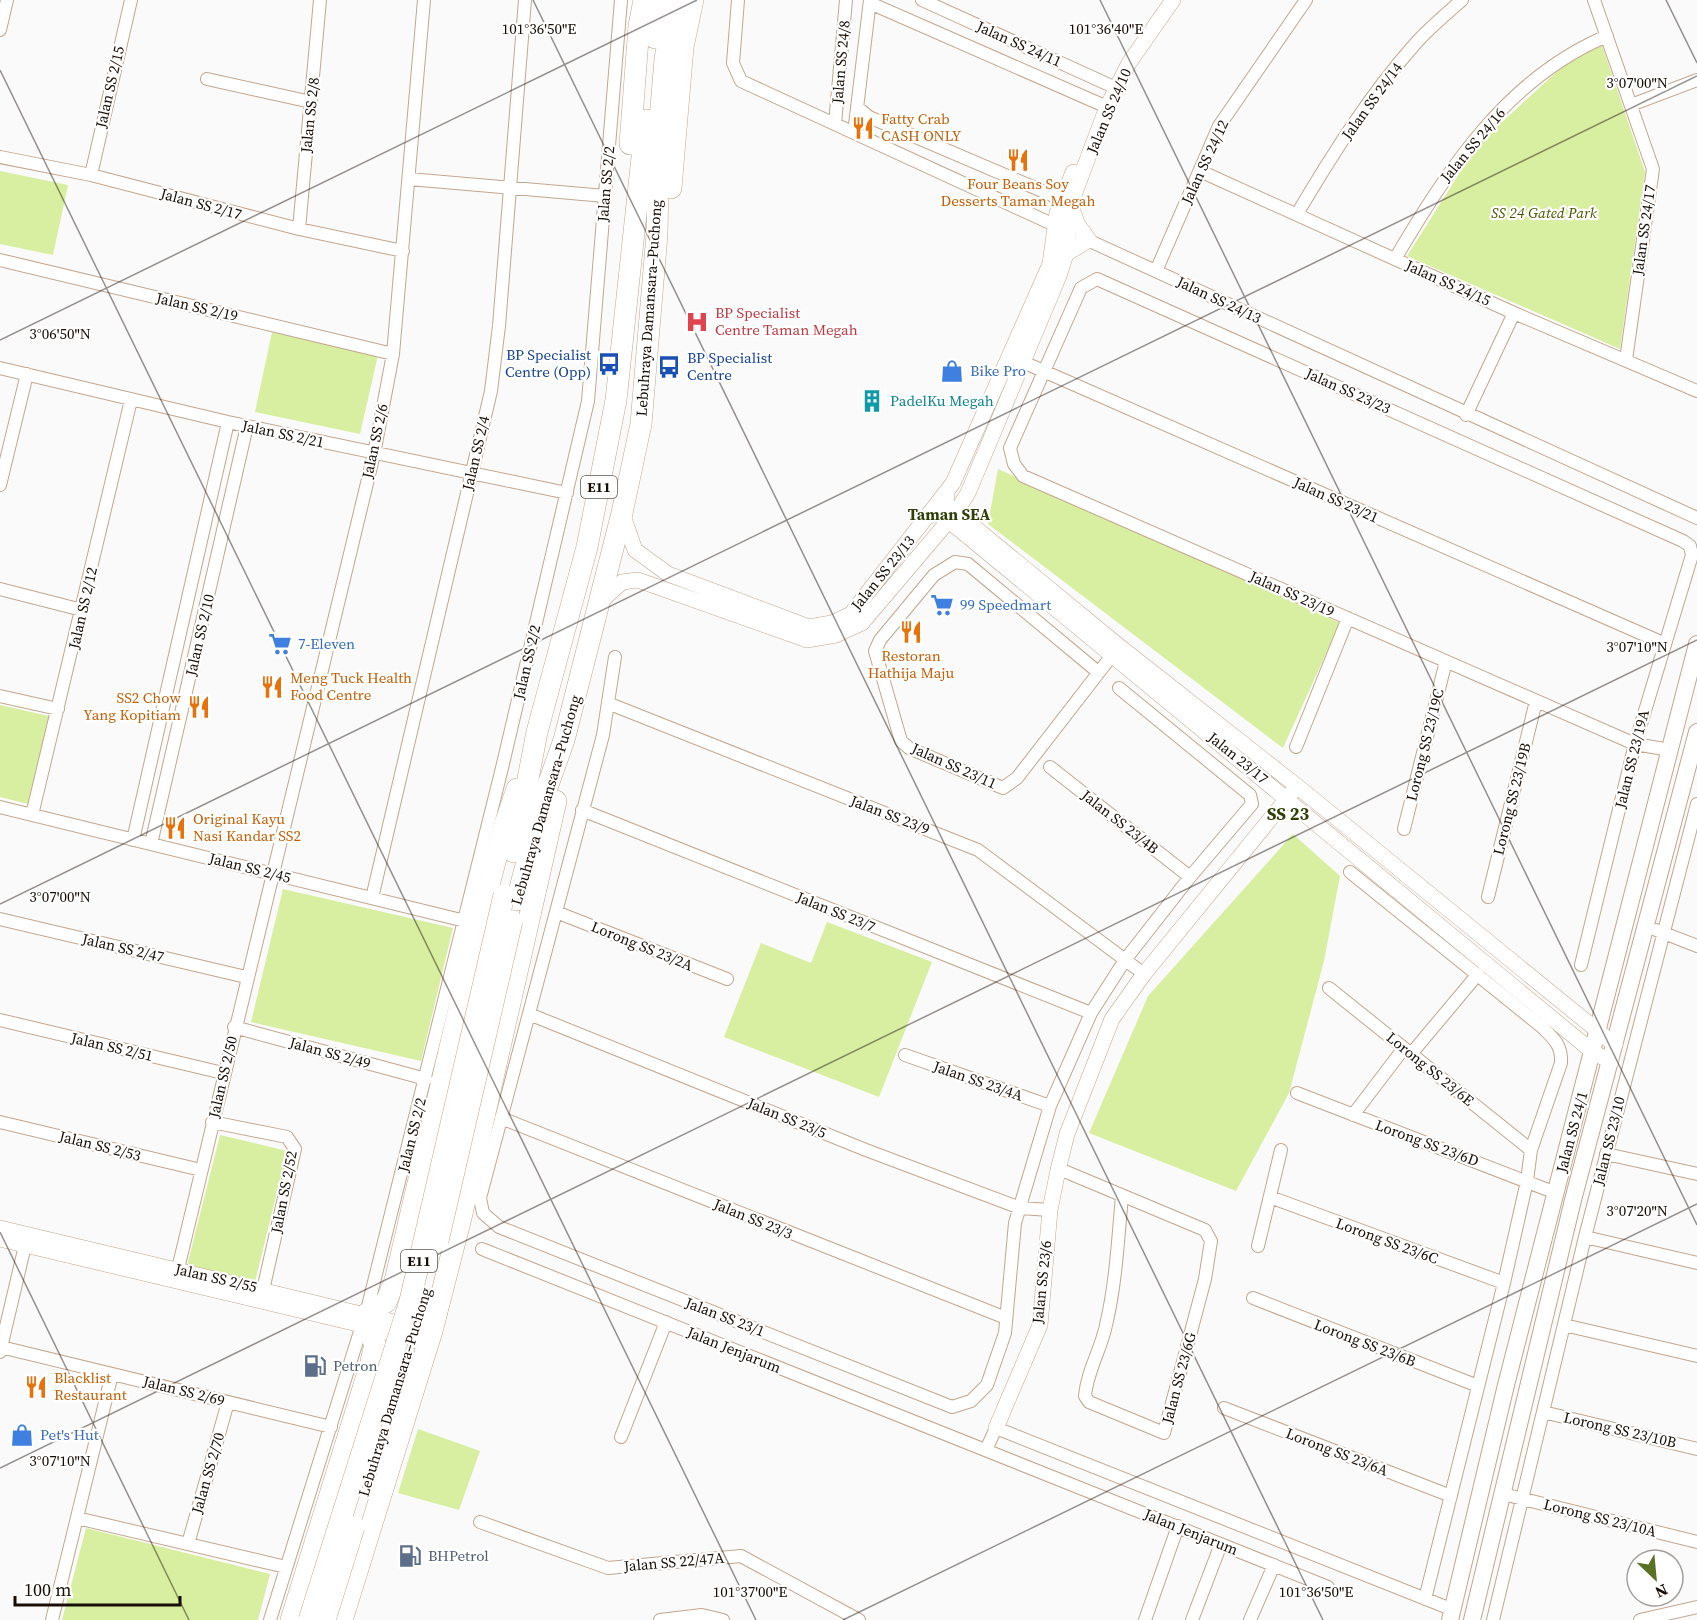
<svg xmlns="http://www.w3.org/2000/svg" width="1697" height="1620" viewBox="0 0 1697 1620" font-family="'Source Serif 4',serif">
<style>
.green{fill:#d8eea1}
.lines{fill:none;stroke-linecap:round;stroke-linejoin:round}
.minor-casing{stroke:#c4a68e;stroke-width:14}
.tertiary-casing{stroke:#c4a68e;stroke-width:16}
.secondary-casing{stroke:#c4a68e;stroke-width:18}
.motorway-casing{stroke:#c4a68e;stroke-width:22}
.minor{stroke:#fff;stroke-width:12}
.tertiary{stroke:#fff;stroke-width:15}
.secondary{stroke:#fff;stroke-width:16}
.motorway{stroke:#fff;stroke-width:21}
.motorway-bridge-casing{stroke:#c4a68e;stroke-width:22;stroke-linecap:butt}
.motorway-bridge{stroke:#fff;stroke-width:21}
.ticks{fill:none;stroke:#190e06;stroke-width:1.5;stroke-opacity:0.45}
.labels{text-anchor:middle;stroke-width:4.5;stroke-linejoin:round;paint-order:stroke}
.shield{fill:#fff;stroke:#5e5651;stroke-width:1.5}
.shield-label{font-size:14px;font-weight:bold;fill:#190e06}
.street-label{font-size:15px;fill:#190e06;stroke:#fff}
.food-label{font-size:15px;fill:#c56008;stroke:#fff;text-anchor:start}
.park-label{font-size:15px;font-style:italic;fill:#495900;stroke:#fff}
.health-label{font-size:15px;fill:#be3a42;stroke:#fff;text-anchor:start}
.transit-label{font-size:15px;fill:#164399;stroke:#fff;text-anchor:end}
.shop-label{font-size:15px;fill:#366cbe;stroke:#fff;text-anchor:start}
.culture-label{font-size:15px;fill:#0d838f;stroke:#fff;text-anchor:start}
.service-label{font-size:15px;fill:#4e5e75;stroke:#fff;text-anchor:start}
.neighbourhood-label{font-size:16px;font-weight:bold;fill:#2f3f06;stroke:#fff}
.quarter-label{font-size:18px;font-weight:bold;fill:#2f3f06;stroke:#fff}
.ticks-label{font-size:15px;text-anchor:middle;fill:#190e06;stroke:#fff;stroke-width:4.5;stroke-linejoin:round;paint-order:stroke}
</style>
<rect width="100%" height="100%" fill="#fafafa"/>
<path class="green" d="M1602,45L1645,172L1620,349L1407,256L1478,144L1562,67Z
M0,171L68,185L53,255L0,244Z
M272,332L378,355L360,434L255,412Z
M998,469L1340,623L1283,748L988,524Z
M0,705L49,716L28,804L0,797Z
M1293,834L1340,876L1324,961L1289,1093L1236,1191L1089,1133L1148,996Z
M283,889L453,928L421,1061L251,1022Z
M827,922L932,962L879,1097L724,1037L761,943L811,963Z
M220,1135L287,1151L255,1282L187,1266Z
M418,1429L480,1451L459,1510L398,1493Z
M86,1528L270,1574L258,1620H62Z"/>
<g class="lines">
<g class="minor-casing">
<path id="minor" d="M738,0L733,63L741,81L1063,229
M922,0L1116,88
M1594,0L1653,169L1626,360
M870,3L1107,107
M0,30L7,0
M207,79L311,102
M1631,105L1697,80
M857,107L869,117L1061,199
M835,124L846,0
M854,133L870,0
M0,157L91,175L299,229L403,251
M1200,171L1514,313L1697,391
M91,175L131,0
M409,179L605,196
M1297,214C1332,155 1369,96 1415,44C1429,28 1446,14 1462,0
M299,229L320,0
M1081,237L1697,518
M1395,259C1448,169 1507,78 1607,36
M0,260L393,354
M1156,271L1219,126L1306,0
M1016,359L1663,643
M0,368L228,422L567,493
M1466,415L1514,313
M0,485L27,374
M0,589L82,610
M615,657L603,735L480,1198L483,1213L499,1227L952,1407L971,1401L987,1385L1005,1333L1015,1223L1050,1106L1091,1013L1125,960L1190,877L1252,804L1250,795L1119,688
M1098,672L968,564L955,562L934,575L880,640L875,651L901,741L909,748L1003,788L1017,778L1117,649
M0,696L58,709
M610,704L978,850L1144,974
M1296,747L1348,618
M1050,767L1190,877
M0,807L465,921
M582,810L1091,1013
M32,815L131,400
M1404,829L1446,661
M133,840L228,422
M151,844L247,426
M1350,872L1542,1027C1554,1039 1562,1045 1561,1063L1531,1150L1527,1181L1504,1283L1425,1599
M1488,897L1536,701
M372,898L491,391L499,326L525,0
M556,912L727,979
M0,919L246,977
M1656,930L1697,946
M1581,965L1635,744L1692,555L1690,546L1683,541L1097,279L1081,288L1010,448L1014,464L1023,476L1635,744L1670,750
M1329,988L1531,1150
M529,1014L866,1150L1020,1208L1050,1210
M0,1020L223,1073
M234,1027L426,1079
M1411,1054L1478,974
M905,1055L1050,1106
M1297,1093L1556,1193
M1353,1115L1404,1048
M501,1118L1006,1318
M0,1122L201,1170
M212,1122L287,1137L295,1149L263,1290
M1606,1154L1697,1174
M1058,1170L1064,1171L1205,1230L1211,1241L1205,1279L1164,1433L1089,1402L1085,1396C1087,1371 1101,1350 1106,1325C1116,1283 1118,1239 1122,1196
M1270,1197L1504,1283
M1585,1237L1697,1263
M1258,1246L1281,1150
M482,1249L1328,1587
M176,1277L374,454L393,354L424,0
M1253,1298L1478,1386
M366,1314L502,768L588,401L621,0
M1564,1325L1697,1356
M1,1347L331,1427
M0,1352L27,1237
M1224,1408L1451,1496
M1543,1412L1697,1449
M621,1437L666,1322
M986,1450L996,1428L1451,1609
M1503,1494L1697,1542
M77,1518L286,1567
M480,1522L608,1568L741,1556L859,1620
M188,1544L228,1402
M52,1620L112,1374
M270,1620L362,1325
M660,1620L702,1615L723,1620
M1145,1620L1178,1526
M1192,1620L1221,1544
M1250,1620L1274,1565
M1493,1620L1585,1237L1697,804
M1640,1620L1697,1607"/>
</g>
<g class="tertiary-casing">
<path id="tertiary" d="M1066,254L1089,240L1078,225L1072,209
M947,494L945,511L949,521L1593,1052L1611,1062
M622,513L635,550L668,574L809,627L832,623L851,614L953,483L1050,264L1057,213L1073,172
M930,516L945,511L956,512L1119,646L1297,786L1615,1045
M599,603L622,582L638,580L807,640L836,635L862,623L956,512L968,493L1059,276L1066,254L1071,203L1107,107L1129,63L1173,0
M0,1228L432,1331
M0,1239L366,1326L427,1344
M996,1428L1040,1325L1050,1210L1058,1170L1067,1134L1112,1019L1144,974L1294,790"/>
</g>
<g class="secondary-casing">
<path id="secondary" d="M1450,1620L1506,1385L1697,644
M1472,1620L1573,1200L1697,732"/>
</g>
<g class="motorway-casing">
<path id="motorway" d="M655,38L661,0
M630,144L639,26L644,0
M671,188L683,47L693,0
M514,852L537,732L587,547L616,400L646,120
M517,900L543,799L564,740L622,513L641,424L657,234L659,131L665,59L676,0
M366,1314L386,1302L395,1281L481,915L505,824L517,789
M291,1620L370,1366L375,1344L366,1326
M342,1620L432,1331L461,1218L556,801"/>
</g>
<use href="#minor" class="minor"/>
<use href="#tertiary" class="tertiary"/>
<use href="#secondary" class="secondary"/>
<use href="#motorway" class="motorway"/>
<g class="motorway-bridge-casing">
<path id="motorway-bridge" d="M438,1241L512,921
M309,1620L410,1301L504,895
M325,1620L354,1527"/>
</g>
<use href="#motorway-bridge" class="motorway-bridge"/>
</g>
<path class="ticks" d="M533,0L1323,1620M1100,0L1697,1225M1666,0L1697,63M0,70L756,1620M0,340L697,0M0,904L1697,76M0,1232L189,1620M0,1468L1697,640M843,1620L1697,1204"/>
<defs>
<g id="restaurant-bare" transform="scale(1.8)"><path d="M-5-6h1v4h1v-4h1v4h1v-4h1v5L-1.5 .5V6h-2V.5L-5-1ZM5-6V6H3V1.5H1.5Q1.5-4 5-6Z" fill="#e8710a" stroke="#fff" stroke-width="2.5" paint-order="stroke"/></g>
<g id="hospital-bare" transform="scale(1.8)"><path d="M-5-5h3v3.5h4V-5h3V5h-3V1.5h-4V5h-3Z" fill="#e0444e" stroke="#fff" stroke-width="2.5" paint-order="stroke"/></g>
<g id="bus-bare" transform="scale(1.8)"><path d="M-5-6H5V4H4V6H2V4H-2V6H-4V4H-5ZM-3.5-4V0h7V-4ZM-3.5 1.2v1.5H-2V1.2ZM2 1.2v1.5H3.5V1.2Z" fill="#1a4fb4" stroke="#fff" stroke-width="2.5" paint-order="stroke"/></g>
<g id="shop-bare" transform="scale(1.8)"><path d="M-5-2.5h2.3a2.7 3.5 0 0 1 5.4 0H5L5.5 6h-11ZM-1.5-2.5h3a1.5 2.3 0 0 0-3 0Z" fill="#3f7fe0" stroke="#fff" stroke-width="2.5" paint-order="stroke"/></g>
<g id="building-bare" transform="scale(1.8)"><path d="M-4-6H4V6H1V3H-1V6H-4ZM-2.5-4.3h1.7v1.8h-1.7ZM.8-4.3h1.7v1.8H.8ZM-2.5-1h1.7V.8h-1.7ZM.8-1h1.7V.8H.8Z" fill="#0f9aa8" stroke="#fff" stroke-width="2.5" paint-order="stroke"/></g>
<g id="supermarket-bare" transform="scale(1.8)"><path d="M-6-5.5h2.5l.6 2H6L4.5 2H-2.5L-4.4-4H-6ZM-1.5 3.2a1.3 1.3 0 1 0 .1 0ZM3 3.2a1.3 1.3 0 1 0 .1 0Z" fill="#3f7fe0" stroke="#fff" stroke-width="2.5" paint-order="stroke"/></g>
<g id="fuel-bare" transform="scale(1.8)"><path d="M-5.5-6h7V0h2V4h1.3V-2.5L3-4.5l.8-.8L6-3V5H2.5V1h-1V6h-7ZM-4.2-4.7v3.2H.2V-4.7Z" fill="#5c6f8a" stroke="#fff" stroke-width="2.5" paint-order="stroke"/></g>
</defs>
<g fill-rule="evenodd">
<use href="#restaurant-bare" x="863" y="128"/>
<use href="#restaurant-bare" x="1018" y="160"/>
<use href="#hospital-bare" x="697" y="322"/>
<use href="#bus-bare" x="609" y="364"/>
<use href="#bus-bare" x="669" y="367"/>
<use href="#shop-bare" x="952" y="371"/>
<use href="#building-bare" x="872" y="401"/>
<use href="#supermarket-bare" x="942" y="605"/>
<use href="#restaurant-bare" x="911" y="632"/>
<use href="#supermarket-bare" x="280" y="644"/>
<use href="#restaurant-bare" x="272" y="687"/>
<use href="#restaurant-bare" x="199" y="707"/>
<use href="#restaurant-bare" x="175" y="828"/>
<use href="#fuel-bare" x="315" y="1366"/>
<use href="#restaurant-bare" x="36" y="1387"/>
<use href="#shop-bare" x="22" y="1435"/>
<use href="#fuel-bare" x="410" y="1556"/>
</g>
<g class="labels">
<g class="shield">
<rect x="581" y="476" width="36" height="22" rx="4.5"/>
<rect x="401" y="1250" width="36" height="22" rx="4.5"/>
</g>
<g class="shield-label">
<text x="599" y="492">E11</text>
<text x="419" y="1266">E11</text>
</g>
<g class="street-label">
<text transform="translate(1019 44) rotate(24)" y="5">Jalan SS 24/11</text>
<text transform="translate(841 62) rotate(-85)" y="5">Jalan SS 24/8</text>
<text transform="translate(110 87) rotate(-77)" y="5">Jalan SS 2/15</text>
<text transform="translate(1372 101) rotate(-54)" y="5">Jalan SS 24/14</text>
<text transform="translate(1109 111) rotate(-67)" y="5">Jalan SS 24/10</text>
<text transform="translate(310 115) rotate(-84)" y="5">Jalan SS 2/8</text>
<text transform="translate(1473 145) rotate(-50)" y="5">Jalan SS 24/16</text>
<text transform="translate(1205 162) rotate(-65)" y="5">Jalan SS 24/12</text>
<text transform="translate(606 184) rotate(-85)" y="5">Jalan SS 2/2</text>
<text transform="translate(201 204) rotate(15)" y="5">Jalan SS 2/17</text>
<text transform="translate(1644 230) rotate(-82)" y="5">Jalan SS 24/17</text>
<text transform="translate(1448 283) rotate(24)" y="5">Jalan SS 24/15</text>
<text transform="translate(1219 300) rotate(25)" y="5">Jalan SS 24/13</text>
<text transform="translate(197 307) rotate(13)" y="5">Jalan SS 2/19</text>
<text transform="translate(649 308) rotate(-86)" y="5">Lebuhraya Damansara–Puchong</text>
<text transform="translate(1348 391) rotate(24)" y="5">Jalan SS 23/23</text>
<text transform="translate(283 434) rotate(12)" y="5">Jalan SS 2/21</text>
<text transform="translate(375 441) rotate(-78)" y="5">Jalan SS 2/6</text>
<text transform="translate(476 453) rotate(-77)" y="5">Jalan SS 2/4</text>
<text transform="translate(1336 500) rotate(24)" y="5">Jalan SS 23/21</text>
<text transform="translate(883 573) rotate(-51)" y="5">Jalan SS 23/13</text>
<text transform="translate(1292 594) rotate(24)" y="5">Jalan SS 23/19</text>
<text transform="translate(83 608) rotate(-77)" y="5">Jalan SS 2/12</text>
<text transform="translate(200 635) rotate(-77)" y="5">Jalan SS 2/10</text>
<text transform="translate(527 662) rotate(-77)" y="5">Jalan SS 2/2</text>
<text transform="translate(1425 745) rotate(-76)" y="5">Lorong SS 23/19C</text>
<text transform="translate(1238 758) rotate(39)" y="5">Jalan 23/17</text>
<text transform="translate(1632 759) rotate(-76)" y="5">Jalan SS 23/19A</text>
<text transform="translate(954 766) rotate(24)" y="5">Jalan SS 23/11</text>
<text transform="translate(1512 799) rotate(-76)" y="5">Lorong SS 23/19B</text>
<text transform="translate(546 800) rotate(-74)" y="5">Lebuhraya Damansara–Puchong</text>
<text transform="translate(890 815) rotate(21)" y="5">Jalan SS 23/9</text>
<text transform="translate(1120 822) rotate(38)" y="5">Jalan SS 23/4B</text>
<text transform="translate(250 868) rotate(14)" y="5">Jalan SS 2/45</text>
<text transform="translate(836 912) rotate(22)" y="5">Jalan SS 23/7</text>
<text transform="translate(642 946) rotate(22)" y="5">Lorong SS 23/2A</text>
<text transform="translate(123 948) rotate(13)" y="5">Jalan SS 2/47</text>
<text transform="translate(112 1047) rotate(13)" y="5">Jalan SS 2/51</text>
<text transform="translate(330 1053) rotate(15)" y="5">Jalan SS 2/49</text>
<text transform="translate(1430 1069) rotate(39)" y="5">Lorong SS 23/6E</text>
<text transform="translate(223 1077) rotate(-77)" y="5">Jalan SS 2/50</text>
<text transform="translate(978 1081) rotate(19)" y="5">Jalan SS 23/4A</text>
<text transform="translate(787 1118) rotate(22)" y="5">Jalan SS 23/5</text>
<text transform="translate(1572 1132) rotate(-75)" y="5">Jalan SS 24/1</text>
<text transform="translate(412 1135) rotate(-76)" y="5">Jalan SS 2/2</text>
<text transform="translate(1609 1141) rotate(-76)" y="5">Jalan SS 23/10</text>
<text transform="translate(1427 1143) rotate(20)" y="5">Lorong SS 23/6D</text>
<text transform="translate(100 1146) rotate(14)" y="5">Jalan SS 2/53</text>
<text transform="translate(284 1192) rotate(-79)" y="5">Jalan SS 2/52</text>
<text transform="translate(753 1219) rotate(22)" y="5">Jalan SS 23/3</text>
<text transform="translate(1387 1241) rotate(20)" y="5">Lorong SS 23/6C</text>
<text transform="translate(216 1278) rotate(13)" y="5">Jalan SS 2/55</text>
<text transform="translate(1042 1282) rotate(-84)" y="5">Jalan SS 23/6</text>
<text transform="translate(725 1317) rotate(21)" y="5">Jalan SS 23/1</text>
<text transform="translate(1365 1343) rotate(21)" y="5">Lorong SS 23/6B</text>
<text transform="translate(734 1350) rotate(22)" y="5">Jalan Jenjarum</text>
<text transform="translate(1179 1378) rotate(-75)" y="5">Jalan SS 23/6G</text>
<text transform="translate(184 1391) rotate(14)" y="5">Jalan SS 2/69</text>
<text transform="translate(395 1392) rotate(-73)" y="5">Lebuhraya Damansara–Puchong</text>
<text transform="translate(1620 1430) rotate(13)" y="5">Lorong SS 23/10B</text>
<text transform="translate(1337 1452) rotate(21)" y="5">Lorong SS 23/6A</text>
<text transform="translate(208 1473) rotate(-74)" y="5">Jalan SS 2/70</text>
<text transform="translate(1600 1518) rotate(14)" y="5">Lorong SS 23/10A</text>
<text transform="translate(1191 1532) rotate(22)" y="5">Jalan Jenjarum</text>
<text transform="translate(674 1562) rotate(-5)" y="5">Jalan SS 22/47A</text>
</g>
<g class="food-label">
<text x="881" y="124">Fatty Crab<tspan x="881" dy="17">CASH ONLY</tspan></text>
<text x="1018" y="189" text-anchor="middle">Four Beans Soy<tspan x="1018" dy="17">Desserts Taman Megah</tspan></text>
<text x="911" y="661" text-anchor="middle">Restoran<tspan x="911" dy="17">Hathija Maju</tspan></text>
<text x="290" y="683">Meng Tuck Health<tspan x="290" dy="17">Food Centre</tspan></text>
<text x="181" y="703" text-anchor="end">SS2 Chow<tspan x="181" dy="17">Yang Kopitiam</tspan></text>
<text x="193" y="824">Original Kayu<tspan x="193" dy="17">Nasi Kandar SS2</tspan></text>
<text x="54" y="1383">Blacklist<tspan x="54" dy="17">Restaurant</tspan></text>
</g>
<g class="park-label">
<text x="1544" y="218">SS 24 Gated Park</text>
</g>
<g class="health-label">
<text x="715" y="318">BP Specialist<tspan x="715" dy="17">Centre Taman Megah</tspan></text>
</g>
<g class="transit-label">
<text x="591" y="360">BP Specialist<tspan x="591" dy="17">Centre (Opp)</tspan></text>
<text x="687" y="363" text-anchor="start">BP Specialist<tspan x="687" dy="17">Centre</tspan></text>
</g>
<g class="shop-label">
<text x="970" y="376">Bike Pro</text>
<text x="960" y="610">99 Speedmart</text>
<text x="298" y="649">7-Eleven</text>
<text x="40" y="1440">Pet's Hut</text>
</g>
<g class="culture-label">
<text x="890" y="406">PadelKu Megah</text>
</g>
<g class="service-label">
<text x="333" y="1371">Petron</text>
<text x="428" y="1561">BHPetrol</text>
</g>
<g class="neighbourhood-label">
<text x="949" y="520">Taman SEA</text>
</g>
<g class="quarter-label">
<text x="1288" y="820">SS 23</text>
</g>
</g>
<g class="ticks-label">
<text x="539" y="34">101°36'50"E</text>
<text x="1106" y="34">101°36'40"E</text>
<text x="1637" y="88">3°07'00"N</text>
<text x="60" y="339">3°06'50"N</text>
<text x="1637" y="652">3°07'10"N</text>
<text x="60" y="902">3°07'00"N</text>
<text x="1637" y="1216">3°07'20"N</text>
<text x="60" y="1466">3°07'10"N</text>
<text x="750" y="1597">101°37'00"E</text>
<text x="1316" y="1597">101°36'50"E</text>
</g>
<g transform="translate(1655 1578) rotate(154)"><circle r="28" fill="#ffffff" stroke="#a39f9b" stroke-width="1.5"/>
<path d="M0-4.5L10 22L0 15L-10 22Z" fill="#5a7224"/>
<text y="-9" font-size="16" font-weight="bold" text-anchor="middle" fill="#190e06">N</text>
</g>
<path d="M15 1596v9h165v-9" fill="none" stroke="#190e06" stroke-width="3"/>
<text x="24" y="1596" font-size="18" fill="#190e06" stroke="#ffffff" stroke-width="4.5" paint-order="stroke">100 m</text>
</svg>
